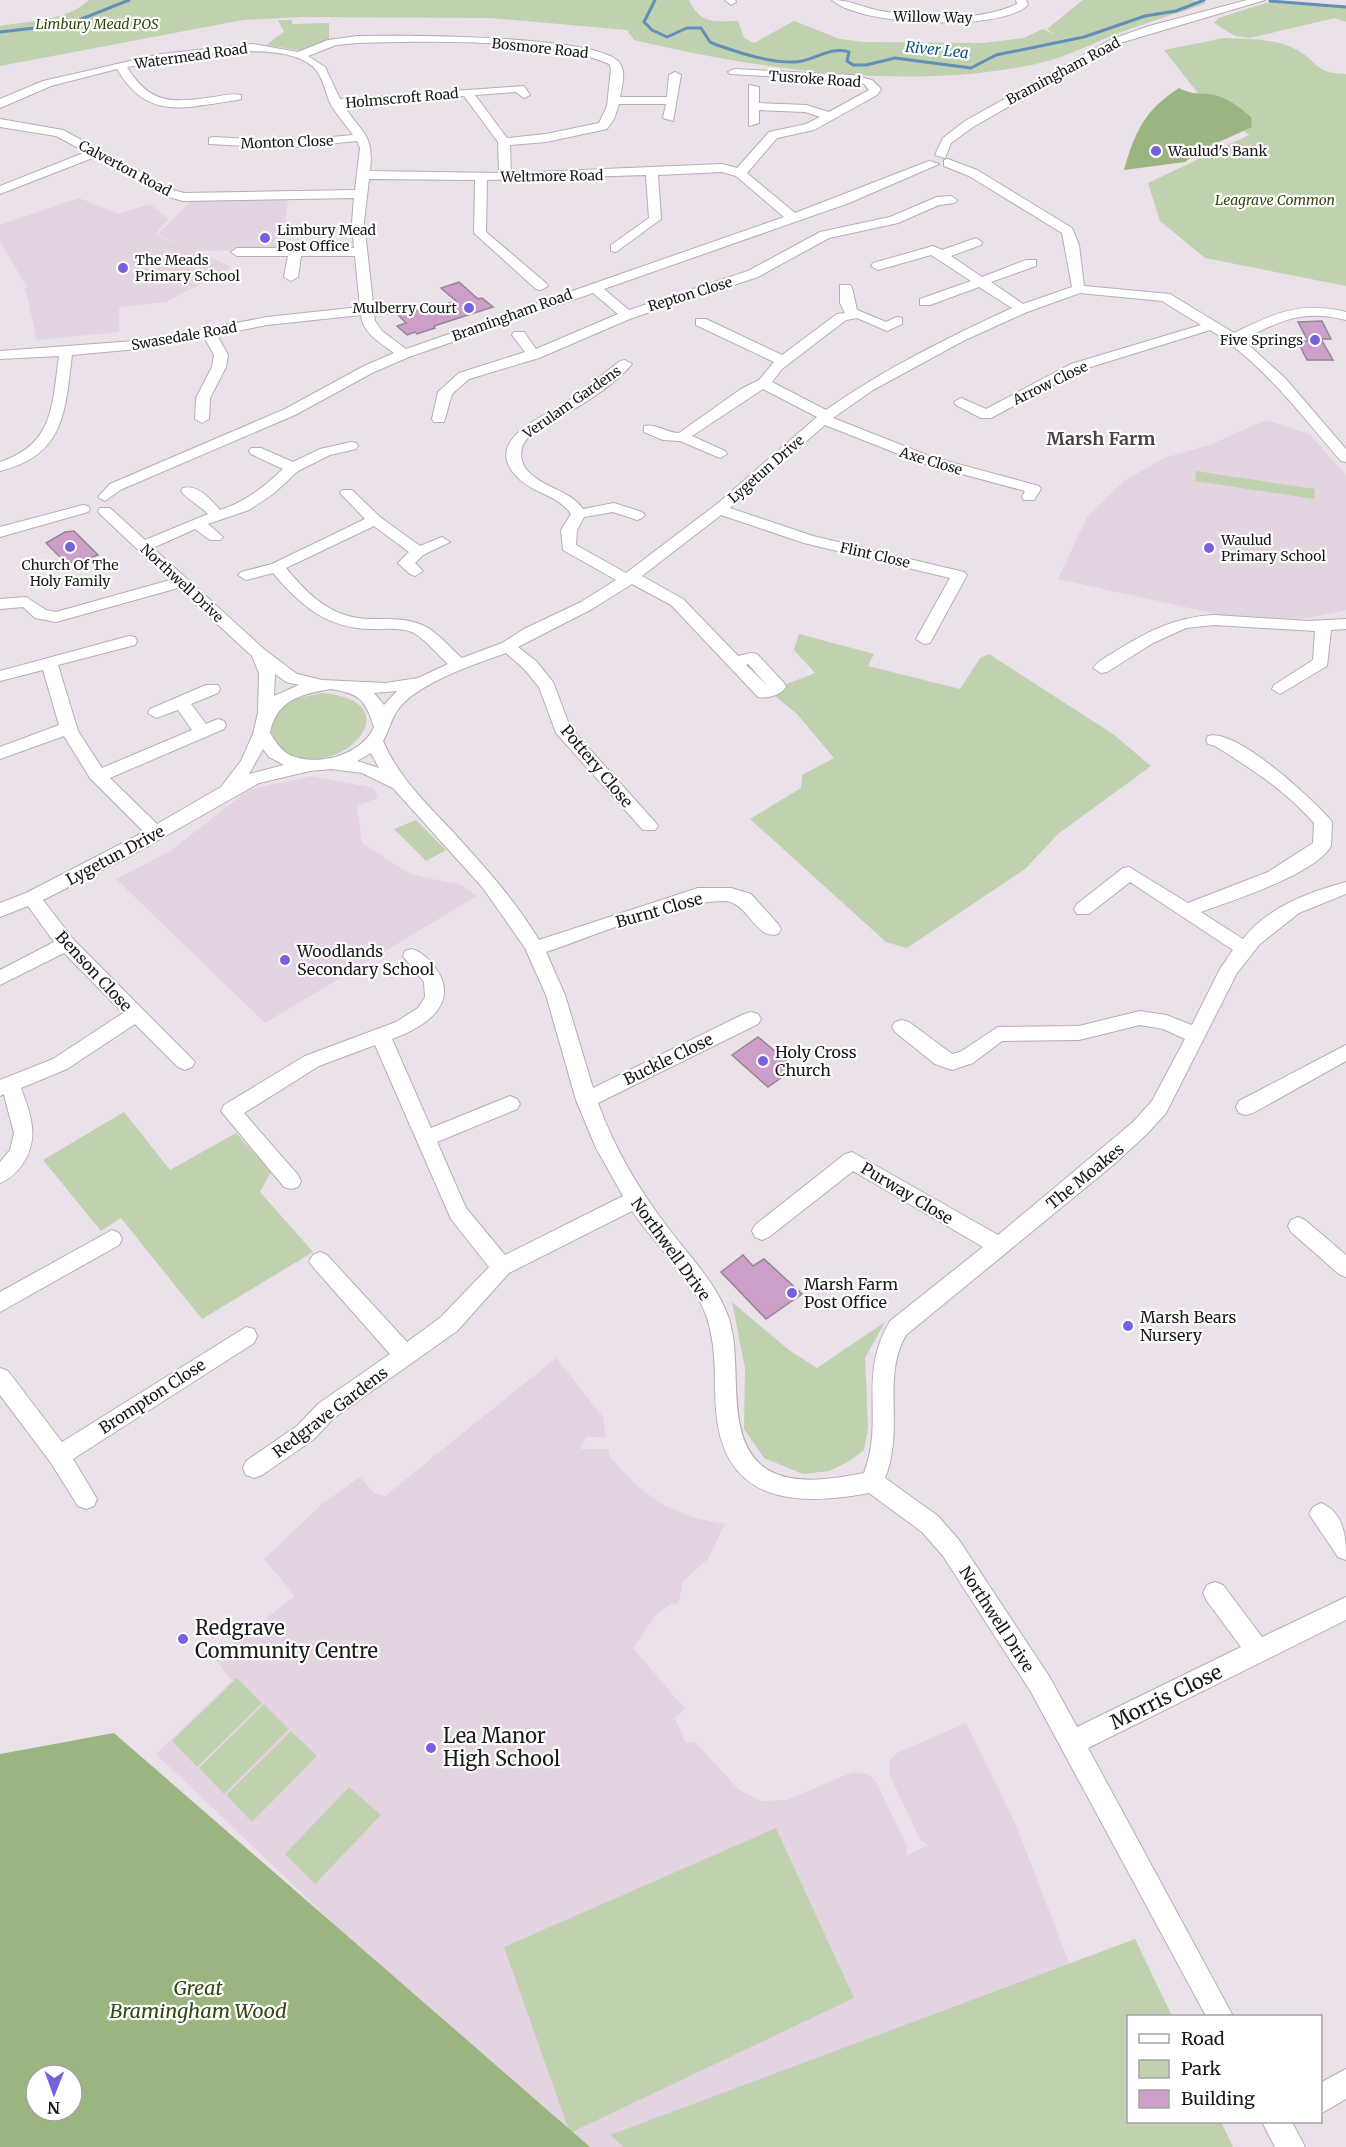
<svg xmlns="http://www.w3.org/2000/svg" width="1346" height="2147" viewBox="0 0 1346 2147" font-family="Merriweather,serif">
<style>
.built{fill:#e4d4e2}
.green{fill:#bfd1ae}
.forest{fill:#9bb580;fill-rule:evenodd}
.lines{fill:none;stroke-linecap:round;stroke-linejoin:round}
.stream{stroke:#638eb8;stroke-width:3}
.building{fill:#cd9ec8;stroke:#918890;stroke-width:1.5}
.minor-casing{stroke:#b7adb6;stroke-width:2}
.minor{fill:#fff;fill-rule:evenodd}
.poi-dot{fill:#7661dc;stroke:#fff;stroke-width:2}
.labels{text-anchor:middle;stroke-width:4.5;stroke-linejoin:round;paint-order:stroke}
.far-street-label{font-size:14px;fill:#1b181b;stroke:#fff}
.far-park-label{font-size:14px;font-style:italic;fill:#30480f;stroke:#fff}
.far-poi-label{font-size:14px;fill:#1b181b;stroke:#fff;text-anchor:start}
.far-water-label{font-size:15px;font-style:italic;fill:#0a5085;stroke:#fff}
.street-label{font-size:16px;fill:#1b181b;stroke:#fff}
.poi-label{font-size:16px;fill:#1b181b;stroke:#fff;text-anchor:start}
.far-district-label{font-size:18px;font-weight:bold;fill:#494148;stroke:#fff}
.near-poi-label{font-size:20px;fill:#1b181b;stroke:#fff;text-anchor:start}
.near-street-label{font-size:20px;fill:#1b181b;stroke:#fff}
.near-park-label{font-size:20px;font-style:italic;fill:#30480f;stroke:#fff}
</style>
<rect width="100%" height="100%" fill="#ebe1ea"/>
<path class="built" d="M79,198L118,214L150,204L169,219L155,234L190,249L158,234L191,201L288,199L283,249L197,251L232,267L166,302L119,307V332L37,340L25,288L27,287L0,242V225Z
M1266,420L1309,434L1346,475V610L1304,619L1226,616L1058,579L1087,517L1124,481L1164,458L1209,445Z
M312,776L374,788L378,798L357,806L362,843L410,874L462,885L477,896L265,1023L116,879L169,852L248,790Z
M556,1358L603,1417L606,1437H586L580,1449H608L610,1457L637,1486L663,1505L695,1518L725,1524L708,1559L683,1581L678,1605L672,1603L656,1615L633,1648L685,1709L675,1718L686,1743L695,1742L739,1790L761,1801L787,1800L853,1772L868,1774L875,1780L907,1846V1855L928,1845L921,1841L889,1774L890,1760L897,1753L966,1723L1016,1825L1077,1983L1128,2016V2122L1223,2147H568L156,1754L232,1681L214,1658L295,1596L264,1559L322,1504L360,1477L374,1493L385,1496Z"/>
<path class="green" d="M89,0H689C701,25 713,21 738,21L744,38L754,43L794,21L840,39L864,42L983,43L1023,38L1043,29L1055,35L1047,29L1083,0H1192L1207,3C1179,13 1152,21 1124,31C1094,42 1068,57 1036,64C906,91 761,70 634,40L627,30L490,18L301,17L243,20L0,66V26C29,21 67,21 89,0Z
M1273,1L1346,7V22L1335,18L1250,38L1235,36L1214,23L1218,18Z
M278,20H292V24L329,23V41L303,51L266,45L284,32Z
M1224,38C1247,39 1271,38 1293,48C1318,59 1313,74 1346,74V286L1205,258L1160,221L1148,183L1249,135L1204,101L1164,50Z
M1196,471L1315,489L1314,499L1195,481Z
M799,634L874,654L868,666L960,689L980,658L989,654L1113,734L1151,766L1058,834L1025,869L907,948L886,942L750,819L801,788L802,775L834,758L797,714L775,696L787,684L815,673L794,650Z
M321,693C426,701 323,801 270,739V718L290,700Z
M416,820L446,850L426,861L394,829Z
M124,1112L170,1170L236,1133L271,1172L260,1192L313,1252L202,1319L121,1218L101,1231L43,1160Z
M732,1302L789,1350L817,1368L885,1322L865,1358L868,1428L864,1450L848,1462L829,1471L803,1474L764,1458L744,1429L745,1368Z
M237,1678L262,1703L197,1767L172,1741Z
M264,1704L289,1729L224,1794L199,1768Z
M291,1731L317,1756L252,1822L226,1795Z
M349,1787L381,1815L315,1884L285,1854Z
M776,1828L854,1998L570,2133L504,1947Z
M1135,1939L1172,2016H1128V2122H1221L1233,2147H624L610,2135Z"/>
<path class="forest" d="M1179,88C1190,94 1196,93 1208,94C1226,96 1238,106 1251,117L1252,127L1199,151L1185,162L1124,170C1135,131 1145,110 1179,88Z
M114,1733L590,2147H0V1754ZM36,2075H72V2111H36Z"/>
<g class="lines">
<path class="stream" d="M655,0L644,22L652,30L667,37L687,28H701L710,42L717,45C740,53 770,63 795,62C815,61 828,46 849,52L847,61L853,65H866L895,58L971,68L996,55L1084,37L1145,16L1176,11L1204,0
M1270,1L1346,7
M0,32L69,24L129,0"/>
</g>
<path class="building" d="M459,282L478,299L482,298L493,307L434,326L435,328L417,334L415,332L407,335L397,326L406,323L393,310L412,305L419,312L456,301L441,288Z
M1322,321L1331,339H1321L1333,360H1307L1298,342L1308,341L1298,322Z
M74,531L98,555L85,560L66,563L46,543L65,532Z
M758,1037L795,1068L768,1087L732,1055Z
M743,1255L753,1266L764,1259L802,1294L766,1319L721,1272Z"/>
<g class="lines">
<g class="minor-casing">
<path id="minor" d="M725,0H735L736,2L731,5Z
M832,0C848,0 860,6 876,10C920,19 976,23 1017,4L1016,0H1026L1028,5C1000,32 860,26 832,0Z
M1247,0H1265L1120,43L973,127L951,143L945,158L935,155L943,138L965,121L1112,39L1149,26Z
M358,36C402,35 592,35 618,61C627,70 622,86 620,97H667L669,75L675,72L681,75L673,121L663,118L666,104H619L614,119L607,129L546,142L510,145L511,173L722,164L737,168L769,132L806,124L820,117L805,112L759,110V123L749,126V85L759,87V103L806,105L829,112L869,90L864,84L852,81L730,74L728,72L734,69L852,75L872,80L881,89L877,95L814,130L777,138L747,173L795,213L929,161L939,164L849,203L604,289L629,310L748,271L820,232L890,217L937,197L951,196L957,200L955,203L939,205L898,223L829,238L758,277L632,318L539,358L469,379L452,394L444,422H434L432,419L438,392L459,373L525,352L512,335L514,332H524L536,349L618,314L593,293L409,357L374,372L295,415L120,490L105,501L98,497L110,484L285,409L364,366L394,353C381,343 362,333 361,315L267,325L217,335L228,355L226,367L210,398L209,419L202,423L195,419L196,398L212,367L214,355L204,337L148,348L72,355C65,412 65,455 0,471V462C54,444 52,406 59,356L0,359V351L148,340L267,317L360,307L355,256H301L298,277L291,281L284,277L288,256H237L231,252L237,248H354L352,222L354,198L183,201L165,196L95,157L0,194V186L86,152L56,136L0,127V119L63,130L173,190L184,193L355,190L360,148L357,141L288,148L209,144V138L213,137L288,141L353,135C346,125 337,115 331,105C326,95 324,81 317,71C288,33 168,60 127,67C150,105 173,103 213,97C222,96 232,93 241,95V99L237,100C186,107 148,122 117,69L51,86L0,108V99L43,81L161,54L253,44L298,52L328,40ZM358,43C425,41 550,38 609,64L611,69L607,106L599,123L546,134L507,138L475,95L516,92L524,98L530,95L524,86L340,99L325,67L308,56L336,45ZM464,96L498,142L499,173L370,171C374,134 363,135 344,106ZM722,172L736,176L784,217L406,349L382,331L375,321L364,222L369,179L475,180L474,233L536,289L541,290L548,286L546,283L486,232L487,180L646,175L649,218L611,245V251L616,252L661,219L658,175Z
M948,159L977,170L1072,228L1079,245L1084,286L1170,294L1234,333C1274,313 1301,301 1346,312V320C1303,309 1281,320 1243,340L1285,378L1346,449V462L1341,461C1301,415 1263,363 1210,330L1081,370L991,418H981L956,405L954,402L961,398L986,409L1071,364L1201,325L1162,301L1080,293L1027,312L965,340L873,390L833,418L932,457L1039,486L1041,489L1034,500H1024L1022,497L1025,491L921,463L825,425L730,508L813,536L964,572L967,575L930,643L924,644L916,639L950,578L804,543L721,515L642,576L683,599L738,656L751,653L757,654L784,683L786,687C781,695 767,699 758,697L671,605L632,584L592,609L518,647L536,661L553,682L570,727L655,822L658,826L655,830H643L556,733L539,687L524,669L506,653C475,664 420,682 399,708C391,718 389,731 383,741C398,777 427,804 453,832C484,866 515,900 539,940L698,888H731L751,894L778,924L781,929L778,934C755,941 748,900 723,901C671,902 597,935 546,952L565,995L593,1088L744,1014L751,1012L758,1014L761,1019L758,1024L598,1103C615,1150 639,1190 669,1229C690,1257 716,1283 728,1316C744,1361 724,1429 759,1463C785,1488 832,1479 864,1473C885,1417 857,1377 890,1321L983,1247L853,1171L769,1237L762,1240L755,1237L752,1231L755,1225L845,1154L852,1152L998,1235L1133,1122L1152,1101L1185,1039L1163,1029L1140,1025L1079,1040L1002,1041L973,1063L952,1070L935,1064L895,1032L892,1027L895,1022L902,1020L909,1022L952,1054L960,1052L998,1027L1079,1026L1140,1011L1166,1015L1192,1025L1220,969L1233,950L1130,882L1089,914H1077L1074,909L1077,904L1123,868L1129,867L1188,903L1268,872L1313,843L1314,823C1286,791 1252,769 1215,746L1208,744L1206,740L1208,736C1236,728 1310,797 1329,818L1332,822L1331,846C1314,875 1233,900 1201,912L1243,939C1268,907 1309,892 1346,882V894L1299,913L1260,944L1237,973L1166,1113L1147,1134L1112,1166L906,1335C881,1377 905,1428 885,1478L938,1516L959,1540L1049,1676L1077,1727L1241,1647L1207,1601L1203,1593L1207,1585L1215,1582L1223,1585L1262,1637L1346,1597V1620L1088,1748L1233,2016H1206L1031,1692L943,1556L922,1532L869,1493C795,1507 723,1503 716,1410C714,1378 717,1346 706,1315C694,1282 653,1242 632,1211L509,1273L457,1331L334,1418L313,1440L262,1475L254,1478L246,1475L243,1468L246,1461L297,1426L318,1404L390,1354L313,1267L309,1261L313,1255L320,1252L327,1255L407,1342L441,1317L489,1267L451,1219L375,1045L319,1066L244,1113L298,1175L301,1181L298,1187L291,1189L284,1187L221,1111L224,1105L305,1056L396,1022L418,1008L425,997L424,982L403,956L405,951L412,949C422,952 431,961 437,970C460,1006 422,1028 392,1039L431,1128L510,1096L517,1099L520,1104L517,1109L437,1142L466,1208L505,1255L623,1196L596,1148L576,1100L546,995L525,948L483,888L393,788L362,773L331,769L310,771L259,783L132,855L43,900L73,939L195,1062L192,1067L185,1070L178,1067L135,1024L67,1069L21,1088C31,1115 40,1139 22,1165C16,1173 9,1180 0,1183V1162L10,1150L14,1133L5,1099L4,1094L0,1096V1080L53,1059L123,1013L64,953L0,985V970L54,942L28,906L0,917V903L26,893L144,832L90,778L64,736L0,759V747L59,725L43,670L0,681V671L129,636L135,637L137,641L135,645L58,665L78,731L102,768L192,730L178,710L156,718L148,713L150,709L206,685H218L220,689L218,693L191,704L206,724L218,719L224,721L226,725L224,729L110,778L157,824L221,787L241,761L253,734L258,713L259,673L252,656L178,588L56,622L35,618L23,607L0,609V599L26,597L46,610L56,612L170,580L100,514L98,511L100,508H110L145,540L208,514C199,505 188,500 181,491L183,488C198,484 211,500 220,510C245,502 264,487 283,469L251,454L249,451L251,448H261L293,462L320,449L351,442L356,443L358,446L356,449L330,455L298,471L273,494L249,510L208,524L223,537L220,540H210L195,529L153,548L265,650L297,674L322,680L386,683L418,678L448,664C437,654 426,640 414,633C402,627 385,629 373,629C328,629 301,606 273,573L246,580L238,575L241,572L272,564L365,519L340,493L342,490H352L380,517L420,546L442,537L450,542L423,555L415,563L423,571L415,576L410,574L398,563L409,552L374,526L286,568C310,597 333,619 371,619C388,619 406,618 422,625C437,631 450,648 462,658L502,643L524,629L581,602L616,580L563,550L561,530L571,514C558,495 533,493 518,478C480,440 544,417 568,401C586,388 603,374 620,361L625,360L632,364C617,382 590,400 569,412C555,421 533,428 524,443C519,451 521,462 526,469C541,488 569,489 583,509L614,503L642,512L645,515L642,518L637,520L613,512L584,517L577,530L576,545L626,573L717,504L817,417L763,389L692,436L725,451L727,454L720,458L680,441L663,440L644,432V426C656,423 667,433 679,433L741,389L759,380L774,362L696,325V319H706L782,355L837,314L845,313L840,303V285H850L852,288L857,310L886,322L897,317L902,318V324L887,331L857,318L846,320L782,369L772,382L826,410C884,369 947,338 1012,308L979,287L930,305H920V299L971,281L931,255L878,270L871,266L873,263L933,246L942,250L976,238L982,242L981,245L951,256L982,277L1026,260H1036V266L991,282L1023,304L1072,287L1062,233L969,176L944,166V160ZM748,664L767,685L746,665ZM275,674L286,682L299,685L274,696ZM331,689C360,694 365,699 374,727C362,756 314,768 288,754C280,749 275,741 270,733C276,700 301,694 331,689ZM397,691L384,705L374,693ZM263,749L269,757L284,765L249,774ZM371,753L379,768L357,761Z
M83,505L88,506L90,509L88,512L0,537V527Z
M1214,615L1308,621L1346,619V629L1331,630L1327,666L1280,694L1272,689L1274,685L1313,660L1315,631L1214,625L1186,628L1153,643L1107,672L1101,673L1093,668C1098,661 1108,656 1116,651C1148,631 1176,617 1214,615Z
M1346,1045V1061L1253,1113L1246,1115L1239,1113L1236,1107L1239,1101Z
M1298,1217L1305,1220L1346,1255V1277L1339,1274L1291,1232L1288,1226L1291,1220Z
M112,1230L119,1233L122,1239L119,1245L0,1312V1292Z
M246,1327L254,1329L257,1336L254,1343L73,1459L97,1499L94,1506L86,1509L78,1506L51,1463L0,1395V1368L8,1371L62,1442Z
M1321,1503C1345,1513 1346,1538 1346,1560L1338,1557L1309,1514L1313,1507Z
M1346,2069V2099L1320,2114V2083Z
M1262,2122H1292L1305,2147H1275Z"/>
</g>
<use href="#minor" class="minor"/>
</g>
<g class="poi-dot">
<circle cx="1156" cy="151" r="6"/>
<circle cx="265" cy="238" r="6"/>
<circle cx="123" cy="268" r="6"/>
<circle cx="469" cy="308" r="6"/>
<circle cx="1315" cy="340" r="6"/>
<circle cx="70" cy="547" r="6"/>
<circle cx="1209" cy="548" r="6"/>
<circle cx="285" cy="960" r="6"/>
<circle cx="763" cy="1061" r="6"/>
<circle cx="792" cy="1293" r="6"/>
<circle cx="1128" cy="1326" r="6"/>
<circle cx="183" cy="1639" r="6"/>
<circle cx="431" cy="1748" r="6"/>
</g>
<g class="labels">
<g class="far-street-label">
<text transform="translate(933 17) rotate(1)" y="5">Willow Way</text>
<text transform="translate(540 48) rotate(6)" y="5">Bosmore Road</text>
<text transform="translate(191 56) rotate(-8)" y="5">Watermead Road</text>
<text transform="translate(1063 71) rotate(-28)" y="5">Bramingham Road</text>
<text transform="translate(815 79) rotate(4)" y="5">Tusroke Road</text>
<text transform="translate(402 98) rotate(-5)" y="5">Holmscroft Road</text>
<text transform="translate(287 142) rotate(-2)" y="5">Monton Close</text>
<text transform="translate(125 168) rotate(28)" y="5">Calverton Road</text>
<text transform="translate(552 176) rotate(-1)" y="5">Weltmore Road</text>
<text transform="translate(690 294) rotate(-17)" y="5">Repton Close</text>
<text transform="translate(512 315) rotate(-20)" y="5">Bramingham Road</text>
<text transform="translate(184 336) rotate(-10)" y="5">Swasedale Road</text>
<text transform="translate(1050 383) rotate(-26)" y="5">Arrow Close</text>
<text transform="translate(572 402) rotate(-35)" y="5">Verulam Gardens</text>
<text transform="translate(931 461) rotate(17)" y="5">Axe Close</text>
<text transform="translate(766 469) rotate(-41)" y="5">Lygetun Drive</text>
<text transform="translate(875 555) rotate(13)" y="5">Flint Close</text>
<text transform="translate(182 583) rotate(43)" y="5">Northwell Drive</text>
</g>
<g class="far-park-label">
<text x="97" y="29">Limbury Mead POS</text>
<text x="1275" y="205">Leagrave Common</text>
</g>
<g class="far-poi-label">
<text x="1168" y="156">Waulud's Bank</text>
<text x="277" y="235">Limbury Mead<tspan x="277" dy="16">Post Office</tspan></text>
<text x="135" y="265">The Meads<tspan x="135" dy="16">Primary School</tspan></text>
<text x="457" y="313" text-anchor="end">Mulberry Court</text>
<text x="1303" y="345" text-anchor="end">Five Springs</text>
<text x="1221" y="545">Waulud<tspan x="1221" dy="16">Primary School</tspan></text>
<text x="70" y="570" text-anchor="middle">Church Of The<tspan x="70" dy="16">Holy Family</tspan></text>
</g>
<g class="far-water-label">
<text transform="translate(937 50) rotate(6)" y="5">River Lea</text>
</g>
<g class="street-label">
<text transform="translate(597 766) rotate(50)" y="6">Pottery Close</text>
<text transform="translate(115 855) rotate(-28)" y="6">Lygetun Drive</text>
<text transform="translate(659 910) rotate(-16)" y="6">Burnt Close</text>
<text transform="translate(94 971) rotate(47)" y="6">Benson Close</text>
<text transform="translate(668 1059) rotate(-26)" y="6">Buckle Close</text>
<text transform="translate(1085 1176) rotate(-39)" y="6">The Moakes</text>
<text transform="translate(907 1193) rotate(31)" y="6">Purway Close</text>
<text transform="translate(671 1249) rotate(54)" y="6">Northwell Drive</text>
<text transform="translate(152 1396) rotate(-33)" y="6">Brompton Close</text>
<text transform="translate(330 1412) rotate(-37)" y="6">Redgrave Gardens</text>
<text transform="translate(997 1619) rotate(57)" y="6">Northwell Drive</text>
</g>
<g class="poi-label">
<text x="297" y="957">Woodlands<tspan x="297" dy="18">Secondary School</tspan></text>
<text x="775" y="1058">Holy Cross<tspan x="775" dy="18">Church</tspan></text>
<text x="804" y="1290">Marsh Farm<tspan x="804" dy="18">Post Office</tspan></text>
<text x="1140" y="1323">Marsh Bears<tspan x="1140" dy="18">Nursery</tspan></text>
</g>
<g class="far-district-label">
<text x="1101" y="445">Marsh Farm</text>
</g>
<g class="near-poi-label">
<text x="195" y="1635">Redgrave<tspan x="195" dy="23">Community Centre</tspan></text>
<text x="443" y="1743">Lea Manor<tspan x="443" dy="23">High School</tspan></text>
</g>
<g class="near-street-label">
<text transform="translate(1166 1697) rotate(-26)" y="7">Morris Close</text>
</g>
<g class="near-park-label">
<text x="198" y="1995">Great<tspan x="198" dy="23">Bramingham Wood</tspan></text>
</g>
</g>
<rect x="1127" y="2015" width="195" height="108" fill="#ffffff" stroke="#a4a3a4" stroke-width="1.5"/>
<rect x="1139" y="2034" width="30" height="9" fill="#ffffff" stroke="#a4a3a4" stroke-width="1.5"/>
<text x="1181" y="2045" font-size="18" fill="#1b181b">Road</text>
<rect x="1139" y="2060" width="30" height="18" fill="#bfd1ae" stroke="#a4a3a4" stroke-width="1.5"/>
<text x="1181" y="2075" font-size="18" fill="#1b181b">Park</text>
<rect x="1139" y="2090" width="30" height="18" fill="#cd9ec8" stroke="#a4a3a4" stroke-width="1.5"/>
<text x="1181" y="2105" font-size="18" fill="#1b181b">Building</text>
<g transform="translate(54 2093) rotate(181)"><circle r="28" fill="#ffffff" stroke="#a4a3a4" stroke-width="1.5"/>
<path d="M0-4.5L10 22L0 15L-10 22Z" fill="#7661dc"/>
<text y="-9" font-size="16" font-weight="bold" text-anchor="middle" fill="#1b181b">N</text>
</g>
</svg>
